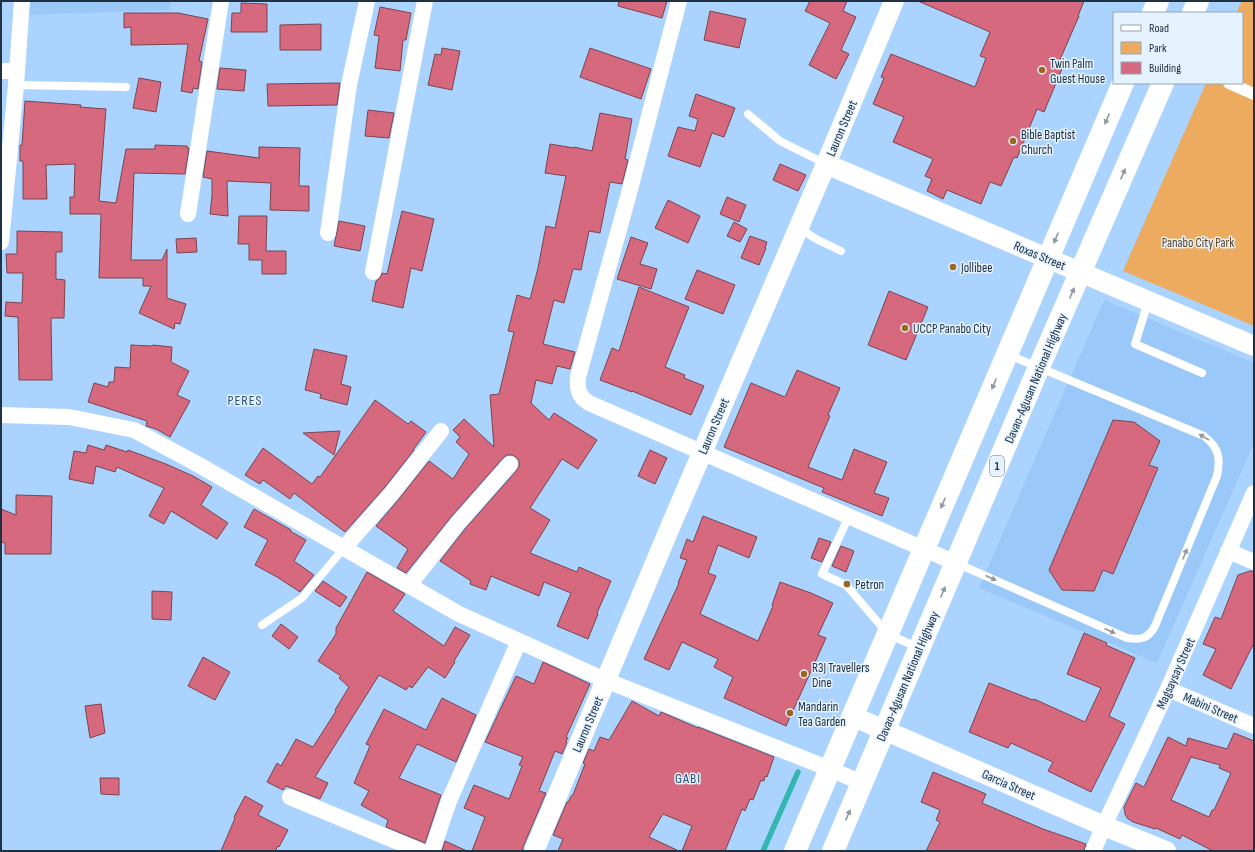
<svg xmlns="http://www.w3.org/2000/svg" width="1255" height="852" viewBox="0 0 1255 852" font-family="'Sofia Sans Condensed',sans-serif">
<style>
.built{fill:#9ac8f8}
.green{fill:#ecab5e}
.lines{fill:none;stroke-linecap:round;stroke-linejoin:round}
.stream{stroke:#32b6af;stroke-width:5.5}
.building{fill:#d6697e;stroke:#7a444d;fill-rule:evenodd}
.service{stroke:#fff;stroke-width:8}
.pedestrian{stroke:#fff;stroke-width:12}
.minor{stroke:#fff;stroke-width:16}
.tertiary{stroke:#fff;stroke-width:20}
.trunk{stroke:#fff;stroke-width:22}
.oneway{fill:#9098a0}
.poi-dot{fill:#9b661d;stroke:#e5f2ff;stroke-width:1.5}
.labels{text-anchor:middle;stroke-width:3;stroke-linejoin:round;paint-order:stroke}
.shield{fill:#e5f2ff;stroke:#5b6b7a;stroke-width:1}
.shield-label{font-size:12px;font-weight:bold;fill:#203141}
.poi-label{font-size:13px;fill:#203141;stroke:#e5f2ff;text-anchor:start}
.street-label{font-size:13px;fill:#203141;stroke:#e5f2ff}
.park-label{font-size:13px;fill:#61421d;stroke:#e5f2ff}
.neighbourhood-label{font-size:14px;letter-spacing:1px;fill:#2b5074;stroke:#e5f2ff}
</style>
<rect width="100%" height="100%" fill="#aad4ff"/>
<path class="built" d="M29,1H171L170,10L27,15Z
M1104,300L1254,363V443L1157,663L979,588Z"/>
<path class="green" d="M1242,1H1254V326L1123,271L1206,83H1242V13H1236Z"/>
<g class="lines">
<path class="stream" d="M763,851L798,772"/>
</g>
<path class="building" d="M619,1H667L662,18L618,6Z
M810,1H847L843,11L856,17L841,50L849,54L836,79L809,65L830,23L805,11Z
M918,1H1084L1078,16H1079L1059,62L1064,64L1044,112L1037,109L1017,158L1014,157L1001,186L990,182L981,204L947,190L943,199L927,191L932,179L925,176L933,159L893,142L904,117L873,104L884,78L881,77L891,54L975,87L986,58L980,56L990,32Z
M241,3L267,4V32H231L232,13H241Z
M380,7L411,13L406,40H403L400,71L375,68L379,36L374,35Z
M710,11L746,19L739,48L704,40Z
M124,13H178L208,19L199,61L202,62L198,89L193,88L192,93L181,91L188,44L131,45V27L124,28Z
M321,24V50H280V25Z
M442,48L460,51L452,90L428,85L435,54L441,55Z
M590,48L651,69L641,99L580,77Z
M220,68L246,70L244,91L217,89Z
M139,78L161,82L156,112L133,108Z
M340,83L337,105L268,106L267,84Z
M696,94L735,108L724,137L712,133L700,167L668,156L678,127L695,131L698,119L689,116Z
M25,101L81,105L80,107L106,109L99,201L116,203L126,149H155V145L187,146V148H189L185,174L134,173L131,260H162L167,249V298L186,304L180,324L175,323L174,329L139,313L151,286H143V278H99L101,214H70V197H74L75,164L46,165L47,199H23V161H20V145H22Z
M368,110L394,113L389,138L365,136Z
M600,113L632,119L625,159L628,160L622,184L610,182L600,233L589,231L581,270L573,269L564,303L554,300L543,344L575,352L570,369L557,366L552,384L536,380L531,403L549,420L554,413L597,440L578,469L562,459L530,508L550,520L530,553L577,572L579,567L611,581L597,613L598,614L588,639L557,626L571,593L544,582L539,596L491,576L486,590L470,584L471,581L440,561L465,529L517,470L519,466V461L516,457L512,455H507L503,458L451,517L406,573L397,568L408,549L376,526L399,499L429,461L453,479L469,454L456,442L460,437L453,430L464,419L494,447L490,395L499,394L514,332L508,331L517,295L530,299L538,268L546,226L555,228L566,176L545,173L550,144L574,148V147L592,151Z
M259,147L300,148L299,186H309V211L270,210L271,183L227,181L228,216L210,214L212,195V179L203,177L207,151L259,158Z
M780,164L806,175L798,191L773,180Z
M727,197L746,205L739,222L720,214Z
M668,200L700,216L688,243L655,228Z
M402,211L434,219L422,271L411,268L403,308L372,301L376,281L380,278L382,273L387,274Z
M239,216H267L266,251H286V274H262V260H249V244H238Z
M339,221L365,226L360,251L334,246Z
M734,222L747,229L740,242L727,236Z
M17,231L62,232V252H56V279L65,280L64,318H51L52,380H19L18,317L5,316L6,302L22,303L23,273H7L6,254H17Z
M750,236L767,242L765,248H766L759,265L741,258Z
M631,237L648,243L640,264L657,269L651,289L617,279Z
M196,238L197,252L177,253L176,239Z
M697,270L735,285L723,314L685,299Z
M639,287L689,307L665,367L685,375L684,378L704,386L691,415L632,391V392L600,380L612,348L619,351Z
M889,291L928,307L906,360L868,345Z
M131,345L152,346L153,345L172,347L171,362L189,371L177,395L190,401L170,437L156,429L146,426L147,421L88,402L94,383L108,387L109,382H114L115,367L130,368Z
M314,349L347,356L341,384L351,387L347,405L320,398L321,394L305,390Z
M797,370L840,388L828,415L830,416L808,467L842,480L854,449L887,462L874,493L889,498L882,516L822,492L824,488L724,447L751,383L785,397Z
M375,400L408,424L411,421L426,432L413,450H414L385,487L345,532L294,493L290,499L263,480L260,484L245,475L263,448L312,484L318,476L320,477Z
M1113,420L1134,422L1160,441L1149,465L1158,468L1113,574L1103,570L1094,591L1062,590L1049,570Z
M340,431L334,455L303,433Z
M88,445L104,450L106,445L127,452L128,450L166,464L193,476L212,487L201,505L228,523L217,539L171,511L164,524L149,516L164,488L117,467L115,472L96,466L93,484L69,479L74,451L86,453Z
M650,450L667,458L655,484L638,476Z
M16,495L52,496L51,554H5V543L1,542V509L16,515Z
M254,509L291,530L290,531L306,540L294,561L314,575L300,592L277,577L255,565L268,540L244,527Z
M703,516L757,537L749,558L718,545L708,573L716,576L700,614L758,641L773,606L772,605L780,582L811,593L833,603L818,635L826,638L786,726L724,698L733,677L714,667L718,659L682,642L669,670L644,659L679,583H678L687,560L680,558L687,539L693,542Z
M819,538L831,542L822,562L811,558Z
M841,546L854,551L846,572L832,566Z
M1250,571H1254V643L1231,689L1203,675L1216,649L1203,644L1215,617L1221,619L1238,575Z
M367,572L405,594L393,611L444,646L455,627L470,635L454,661L455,662L445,678L428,667L412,688L409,686L406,690L379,675L315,777L328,783L320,799L286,786L283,790L267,782L277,763L281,766L296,739L313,747L336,711L335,710L349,687L339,678L341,676L318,661L336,634V628Z
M323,581L347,597L340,607L315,591Z
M152,591L172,592L171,620L152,619Z
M281,624L298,637L289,649L272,636Z
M1084,633L1107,643L1106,645L1135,658L1109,716L1125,724L1091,792L1048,771L1053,762L1011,743L1008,748L969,732L989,683L1033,700L1034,699L1085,722L1101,688L1067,674Z
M203,657L230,672L215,700L188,686Z
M543,662L590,684L566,737L568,738L566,741L567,742L562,754L555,751L539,791L546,793L523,847V851H472L485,817L464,808L474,785L509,799L522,766L519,765L523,757L485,742L516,676L534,684Z
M442,698L476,715L456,762L417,744L399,778L441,795L425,843L386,827L388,820L361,805L369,791L354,783L370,746L366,744L384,709L426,730Z
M632,701L659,716L661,712L698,728V727L774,757L767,777L765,776L764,781L761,780L753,800L750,799L745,811L742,809L725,851H682L692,826L663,814L649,837L679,851H558L563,839L553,835L567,802H568L572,795H573L585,764L583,763L589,749L594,751L600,737L609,740Z
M101,704L105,733L90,738L85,706Z
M1234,733L1254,741V851H1213L1182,835L1180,839L1156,828L1155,829L1133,822L1127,818L1125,814L1124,807L1136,783L1144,787L1168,737L1186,746L1188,738L1227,749ZM1191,757L1220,765L1219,768L1231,773L1214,810H1212L1209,817L1171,800Z
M933,772L986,794L982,803L1043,829L1086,844L1084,851H926L940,822L936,820L940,810L921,802Z
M100,778H119V795L101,794Z
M245,796L263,806L258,815L288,830L279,847L278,846L275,851H221L235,818L234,817Z
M445,841L467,851H442Z"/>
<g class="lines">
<path class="service" d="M16,85L126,87
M748,114L780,141L826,164
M798,227L816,239L841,251
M1148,302L1135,344L1202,373
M849,516L822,574L846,585L888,634L919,648
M956,563L1127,638C1141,640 1148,639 1155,626L1217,476C1221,458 1219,448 1204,436L1009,355
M262,625L302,598L344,548"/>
<path class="pedestrian" d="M1229,83L1254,94"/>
<path class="minor" d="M679,1L628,197L578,377C577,389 578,396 589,403L956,563
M1,71H17
M188,214L221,1
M328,233L349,85L367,1
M1,242L16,85L22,1
M373,272L425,1
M1,415L69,417L134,430L199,465L459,614L605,680L830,769L862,783
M344,548L392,493L441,431
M1228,551L1254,562
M409,585L458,523L510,464
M1168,689L1254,726
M290,797L420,851
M432,851L449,801L519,641
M1093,851L1104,826L1168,689L1254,493"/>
<path class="tertiary" d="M826,164L1254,346
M852,716L1104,826L1166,851
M534,851L671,525L826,164L894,1"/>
<path class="trunk" d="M1153,13L1158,1
M1193,13L1198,1
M795,851L1123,83
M833,851L1039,367L1163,83"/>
</g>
<defs><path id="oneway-solid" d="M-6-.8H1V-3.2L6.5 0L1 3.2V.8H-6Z"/></defs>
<g class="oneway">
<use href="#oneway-solid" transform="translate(1107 119) rotate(113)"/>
<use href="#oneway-solid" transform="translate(1123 174) rotate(-67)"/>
<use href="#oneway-solid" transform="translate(1056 238) rotate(113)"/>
<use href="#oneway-solid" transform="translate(1072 293) rotate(-66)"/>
<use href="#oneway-solid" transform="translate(994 384) rotate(113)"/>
<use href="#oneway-solid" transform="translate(1204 437) rotate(-149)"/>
<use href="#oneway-solid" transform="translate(943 503) rotate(113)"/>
<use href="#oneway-solid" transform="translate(1185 554) rotate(-68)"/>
<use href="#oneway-solid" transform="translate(991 578) rotate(24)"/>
<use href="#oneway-solid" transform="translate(943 592) rotate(-67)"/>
<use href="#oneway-solid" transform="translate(1110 631) rotate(24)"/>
<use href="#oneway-solid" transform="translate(848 815) rotate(-67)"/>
</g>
<g class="poi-dot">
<circle cx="1042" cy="70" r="4"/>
<circle cx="1013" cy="141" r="4"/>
<circle cx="953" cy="267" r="4"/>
<circle cx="905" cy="328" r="4"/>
<circle cx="847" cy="584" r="4"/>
<circle cx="804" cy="674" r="4"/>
<circle cx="790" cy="713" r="4"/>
</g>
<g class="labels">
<rect class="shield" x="990" y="456" width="14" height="20" rx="3"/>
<g class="shield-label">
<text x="997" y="470">1</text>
</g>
<g class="poi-label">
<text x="1050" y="68">Twin Palm<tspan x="1050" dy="15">Guest House</tspan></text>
<text x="1021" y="139">Bible Baptist<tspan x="1021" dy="15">Church</tspan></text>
<text x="961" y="272">Jollibee</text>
<text x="913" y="333">UCCP Panabo City</text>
<text x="855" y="589">Petron</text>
<text x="812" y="672">R3J Travellers<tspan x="812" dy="15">Dine</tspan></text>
<text x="798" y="711">Mandarin<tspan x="798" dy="15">Tea Garden</tspan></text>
</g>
<g class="street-label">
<text transform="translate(841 128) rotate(-67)" y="5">Lauron Street</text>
<text transform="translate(1040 255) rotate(23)" y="5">Roxas Street</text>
<text transform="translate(1035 378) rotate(-67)" y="5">Davao-Agusan National Highway</text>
<text transform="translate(713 426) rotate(-67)" y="5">Lauron Street</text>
<text transform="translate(1175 673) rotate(-66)" y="5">Magsaysay Street</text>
<text transform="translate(907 676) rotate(-67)" y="5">Davao-Agusan National Highway</text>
<text transform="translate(1211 707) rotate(23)" y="5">Mabini Street</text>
<text transform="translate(587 724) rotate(-67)" y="5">Lauron Street</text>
<text transform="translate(1009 784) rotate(24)" y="5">Garcia Street</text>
</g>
<g class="park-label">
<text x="1198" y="247">Panabo City Park</text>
</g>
<g class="neighbourhood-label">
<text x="245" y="405">PERES</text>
<text x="688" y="783">GABI</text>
</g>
</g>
<rect width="1255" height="852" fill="none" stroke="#203141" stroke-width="4"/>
<rect x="1113" y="12" width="130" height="72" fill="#e5f2ff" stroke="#96a5b3"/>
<rect x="1121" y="25" width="20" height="6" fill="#ffffff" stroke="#96a5b3"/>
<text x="1149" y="32" font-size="12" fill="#203141">Road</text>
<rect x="1121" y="42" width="20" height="12" fill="#ecab5e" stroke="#96a5b3"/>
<text x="1149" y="52" font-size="12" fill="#203141">Park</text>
<rect x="1121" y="62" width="20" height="12" fill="#d6697e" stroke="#96a5b3"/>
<text x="1149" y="72" font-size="12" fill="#203141">Building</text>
</svg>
